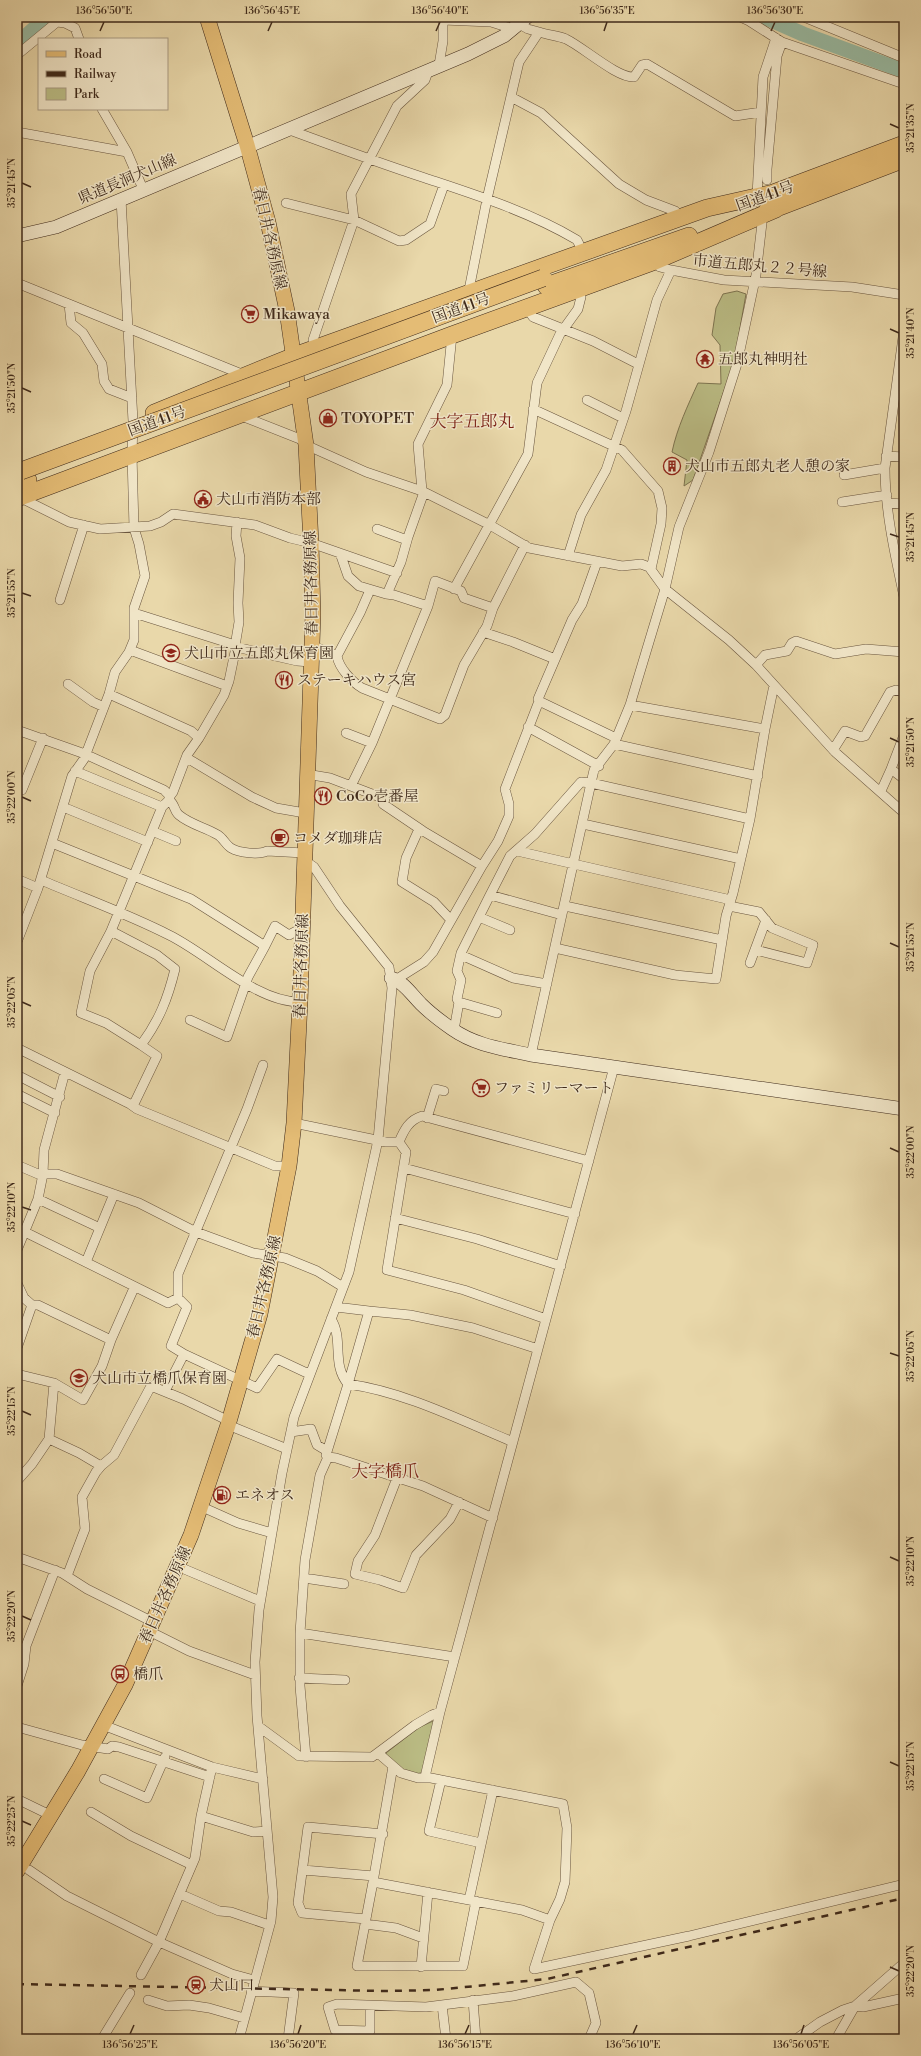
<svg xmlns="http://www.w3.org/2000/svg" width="921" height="2056" viewBox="0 0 921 2056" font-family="'Libre Bodoni','Noto Serif JP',serif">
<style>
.green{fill:#bbbd85;stroke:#7d7450}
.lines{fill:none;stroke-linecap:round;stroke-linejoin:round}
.river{stroke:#99bba3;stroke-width:15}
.street-casing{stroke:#6a563f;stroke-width:10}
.secondary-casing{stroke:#3f2a1b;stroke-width:14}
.primary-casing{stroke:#3f2a1b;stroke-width:16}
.highway-casing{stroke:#3f2a1b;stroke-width:18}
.street{stroke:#f1e6c8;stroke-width:9}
.secondary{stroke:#f1e6c8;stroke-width:13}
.primary{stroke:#e4bc75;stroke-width:15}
.highway{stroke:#e4bc75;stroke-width:17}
.rail{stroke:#3f2a1b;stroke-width:2.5;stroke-dasharray:7 7;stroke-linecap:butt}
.highway-bridge-casing{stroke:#3f2a1b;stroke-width:18;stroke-linecap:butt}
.highway-bridge{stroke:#e4bc75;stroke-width:17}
.ticks{fill:none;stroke:#3f2a1b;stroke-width:1.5}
.labels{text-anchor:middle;stroke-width:3;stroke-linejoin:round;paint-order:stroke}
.street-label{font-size:15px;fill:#3f2a1b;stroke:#f1e6c8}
.poi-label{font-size:15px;fill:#3f2a1b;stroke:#f1e6c8;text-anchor:start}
.quarter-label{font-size:17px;fill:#7a1f14;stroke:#f1e6c8}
.neatline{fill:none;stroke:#3f2a1b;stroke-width:1.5}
.ticks-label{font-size:10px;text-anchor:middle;fill:#3f2a1b}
</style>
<rect width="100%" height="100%" fill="#e9d8aa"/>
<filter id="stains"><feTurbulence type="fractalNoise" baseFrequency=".005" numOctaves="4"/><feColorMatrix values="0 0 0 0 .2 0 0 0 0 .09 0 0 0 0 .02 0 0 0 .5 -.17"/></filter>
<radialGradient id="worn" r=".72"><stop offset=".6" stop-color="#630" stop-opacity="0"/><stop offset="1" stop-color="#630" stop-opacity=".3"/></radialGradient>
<path class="green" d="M737,291L746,294L734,362L693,480L684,486L687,460L672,452C677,428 688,405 698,383L721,384L720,345L712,335L716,308L723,294Z
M433,1721L436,1722L424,1772C408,1778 397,1766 386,1756V1753L418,1728Z"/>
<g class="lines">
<path class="river" d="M764,17L803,34L904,71
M17,44L47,17"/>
<g class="street-casing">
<path id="street" d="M740,17L749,21L782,42L904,84
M804,17L904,58
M443,20L491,22L513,29
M539,32C548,35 559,36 566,39C583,47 617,78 634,77L642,65L647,64L735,116L761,112
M17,55L57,22L65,23L75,28L79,39
M439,65L443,41V17
M511,97L541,113L619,184L646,200L675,211L682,217
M102,109L127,152L143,189
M287,129C333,146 379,163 425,178C476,195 530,212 577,240L579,244
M17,132L127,152
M767,180V169L777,56L782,42
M757,196L763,77L776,38
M286,203L354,220L399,241L406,240L430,224L444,185
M655,261L660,267L671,270L724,280L852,287L904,295
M17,283L239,373L242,379
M468,295L487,199L519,62L539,32L528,29L519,24
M69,304L71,323L83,333L102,364L104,381L109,389L132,398
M526,307L533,317L593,341L638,364
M904,330L885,468C885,511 895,555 904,597
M313,340L354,220L351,194L397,106L425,80L429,69
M587,400L623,418
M533,409L622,450L658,491L662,508L661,524L651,569
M239,415L305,441
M306,445L366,472L422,491L490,525L529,548L622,566L641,564L649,567L665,589L729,640L756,665L835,752L904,813
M886,456L904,457
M844,475L885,468
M422,491L418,444L447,385L452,335
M19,497L69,522L100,529L150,526L161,522L173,514L255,525L290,538L311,543L397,573
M842,502L887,495
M888,503L904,504
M377,529L407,540
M340,553L348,576L359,586L386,594L394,595L428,606
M568,556L581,515L606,470L626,411L657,300L671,270
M454,589L528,454L537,383L560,334L578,309L581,297
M387,594L401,562L408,537L424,492
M60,600L84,525
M134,613L232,644L236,647
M483,632L513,642L555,659
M311,645L337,656C339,668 352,682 362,688L440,719L445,715L464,665L487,626L493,608L525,545
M235,646L239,622L238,603L240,558L236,536L237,522
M130,650L227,686
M337,656L360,613L370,590
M756,665L765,655L787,651L792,643L796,641L835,654L866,649L904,652
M68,684L93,702L104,707
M109,694L191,731L199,738L187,755L173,792L170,796
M539,701L616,738
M528,727L599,766
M765,729L774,685
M17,730L85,754L164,790L170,796L169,800L162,807L111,931L90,971L81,1013L106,1023L141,1045
M346,733L372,743
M904,735L891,769L904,779
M199,738L224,695L229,681L236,647L297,661L311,662
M614,744L758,776
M833,750L845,731L861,737L865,736L890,692L896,690L904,692
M187,758L252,797L276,808L305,813
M75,771L162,807
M306,774L330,778L385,799L383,804L423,831L482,866
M351,786L372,743L428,606L435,581L461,591L464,598L493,608
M17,788L22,790L43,738
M881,791L891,769
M169,800C175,804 174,811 179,815C191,825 205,827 218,835C223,838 226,845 231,848C239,853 259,855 267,851L304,853
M63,807L148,842
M583,824L741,859
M419,829L406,858L402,882L434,902L451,920
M152,831L176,841
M52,843L191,899L265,946L248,977L227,1037L190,1020
M517,851L731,900
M17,879L38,888
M41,880C83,898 128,914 169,935C208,954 256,1002 300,1002
M565,906L722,940
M729,906L759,912L772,928L813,945L807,963L756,950
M562,915L490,895L510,856L535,834L581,782L591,783L594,770L614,744L630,705L665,589L679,527L709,452L737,364L756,275L762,223
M479,917L510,930
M111,931L157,955L175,969C168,998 159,1021 141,1045L157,1056L133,1106
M17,942L38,888L72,776L84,759L109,694L115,672L129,652L134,640V608L145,576L139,544L134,528L132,455L133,421L121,199
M265,946L275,926L289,935L302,928
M555,948L675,975L716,979L726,916L733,893L750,819L765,729L630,705
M461,955L513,978L547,984
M750,963L766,920
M397,979L424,962L433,952L482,866L498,841L509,816V804L505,789L539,701L538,699L572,620L582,604L597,562
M459,1002L497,1013
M454,1030L459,1002L457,999L461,980L457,971L461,953L490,895
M17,1048L130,1104L137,1109L275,1166H289
M531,1055L591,783L750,819
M263,1065L247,1109L178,1274V1298L187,1307L171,1346L184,1354L257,1388L277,1359L309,1374
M17,1075L60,1097
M17,1094L55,1113
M427,1118L436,1089L444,1091
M294,1123L386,1142H399
M399,1142L406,1152L387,1270L464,1290L546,1319
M399,1142C404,1130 409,1120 422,1116L589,1161
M17,1165L38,1174H57L139,1203L196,1232L253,1253L285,1258L317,1271L343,1287
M404,1168L575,1214
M38,1199L100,1228
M395,1218L477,1239L561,1266
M25,1232L168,1303L178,1298
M17,1250L38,1199L43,1174L44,1150L65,1072
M86,1262L114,1194
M17,1283L24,1298L32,1305
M336,1307L369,1311L348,1384C405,1392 460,1420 513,1442
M369,1311L410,1315L473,1328L538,1349
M331,1319C344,1339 331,1364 348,1384L326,1455L328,1457L336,1458L423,1486L493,1518
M111,1340L134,1288
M17,1348L32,1305H38L111,1340L102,1366L83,1400L54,1383L17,1374
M165,1391L184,1354
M228,1425L287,1449
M291,1432L311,1429L317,1445L327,1451
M49,1439L79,1453L101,1466L96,1472L82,1497L85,1529L67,1576
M328,1457L320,1475L305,1560L300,1633L455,1657
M101,1466L114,1455L151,1386L183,1399L229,1421
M397,1478L375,1535L358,1561L355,1574L380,1580L403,1588L416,1555L450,1519L459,1502
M17,1481L32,1464L49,1439L54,1383
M200,1506L238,1523L272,1533
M17,1557L62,1573L87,1589L153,1622
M177,1566L260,1601
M304,1578L344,1584
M149,1631L189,1651L255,1675
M300,1633V1686L306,1757
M299,1678L345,1680
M17,1686L24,1664L26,1646L55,1570
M103,1725L212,1767L263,1779
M258,1726L299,1756L372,1757L415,1725L432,1715L440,1712L614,1067
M17,1727L82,1745L108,1749L112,1746L119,1747L210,1777
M378,1753L401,1773L418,1778H431L563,1804L567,1828L565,1882L560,1899L550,1920L534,1969L689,1936L904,1884
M393,1766L373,1882L522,1910L550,1920
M425,1777L440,1712
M104,1779L147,1798L165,1757
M441,1780L429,1831L481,1843
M17,1799L52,1816
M91,1812L131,1836L192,1865
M201,1816L253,1832L267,1831
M29,1870L67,1896L159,1942L232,1974L254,1980
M303,1870L374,1876
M373,1882L357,1966H463L476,1901
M180,1894L219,1911L231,1912L269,1925
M469,1900L493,1790
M366,1919L302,1913L298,1903L308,1827L383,1834
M365,1924L396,1928L423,1938
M421,1967L428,1892
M141,1975L159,1942L195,1858L201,1816L212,1767
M251,1991L294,1993L288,2039
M148,2000L167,2006L189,2005L209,2008L244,2018
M473,2000L476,2039
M442,2005L446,2039
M370,2006V2031L335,2030L328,2007L337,2004L426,2007L513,1996L576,1982L589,1993L596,2023L589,2039
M855,2006L863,2007L904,1998
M102,2039L130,1993
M239,2039L271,1921L273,1897L257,1716L255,1662L259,1610L282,1473L294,1417L349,1272L378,1140L392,988L389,967L340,906L314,867L304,860
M796,2039L820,2022L843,2010L855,2006L904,1963
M836,2039L855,2006"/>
</g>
<g class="secondary-casing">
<path id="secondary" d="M17,236L56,227L468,54L504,36L527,17
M391,978C403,981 412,995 421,1004C430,1013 442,1022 452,1029C476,1046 504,1049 531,1055L904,1109"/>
</g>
<g class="primary-casing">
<path id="primary" d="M17,1871L78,1771L125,1685L191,1535L228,1425L260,1314L289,1166L294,1123L300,1002L313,614L311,543L306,445L287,311L268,222L247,145L207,17"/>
</g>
<g class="highway-casing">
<path id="highway" d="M768,195L904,144
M766,212L904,159
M546,286L689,236
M154,413L294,356L707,208L778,192
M17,484L28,480
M17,498L452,335L655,261L776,209"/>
</g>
<use href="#street" class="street"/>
<use href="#secondary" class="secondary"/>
<use href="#primary" class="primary"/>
<use href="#highway" class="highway"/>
<path class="rail" d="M17,1984L385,1991L435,1990L547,1979L904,1898"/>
<g class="highway-bridge-casing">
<path id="highway-bridge" d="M21,471L543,278"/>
</g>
<use href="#highway-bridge" class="highway-bridge"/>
</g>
<path class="ticks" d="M100,31L104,22M268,31L272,22M436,31L440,22M604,31L607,22M771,31L775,22M890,124L899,128M22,183L31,187M890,329L899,333M22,388L31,392M890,534L899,537M22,593L31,596M890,738L899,742M22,797L31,801M890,943L899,947M22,1002L31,1006M890,1148L899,1152M22,1207L31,1210M890,1353L899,1356M22,1411L31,1415M890,1557L899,1561M22,1616L31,1620M890,1762L899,1766M22,1821L31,1825M890,1967L899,1971M130,2034L134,2025M298,2034L301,2025M465,2034L469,2025M633,2034L637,2025M801,2034L804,2025"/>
<defs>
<g id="supermarket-ring" transform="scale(0.9)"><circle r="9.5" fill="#f1e6c8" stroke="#8f2418" stroke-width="1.5"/><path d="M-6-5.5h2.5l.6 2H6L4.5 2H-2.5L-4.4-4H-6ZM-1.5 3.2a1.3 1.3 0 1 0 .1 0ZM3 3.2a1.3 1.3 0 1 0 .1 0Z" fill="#8f2418"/></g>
<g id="temple-ring" transform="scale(0.9)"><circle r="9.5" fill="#f1e6c8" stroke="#8f2418" stroke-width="1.5"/><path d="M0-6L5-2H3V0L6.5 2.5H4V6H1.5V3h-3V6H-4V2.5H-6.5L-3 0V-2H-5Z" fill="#8f2418"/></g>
<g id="shop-ring" transform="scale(0.9)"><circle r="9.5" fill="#f1e6c8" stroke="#8f2418" stroke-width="1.5"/><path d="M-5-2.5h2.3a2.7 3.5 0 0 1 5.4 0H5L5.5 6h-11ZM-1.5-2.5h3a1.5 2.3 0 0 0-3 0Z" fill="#8f2418"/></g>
<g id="building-ring" transform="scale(0.9)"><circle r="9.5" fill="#f1e6c8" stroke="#8f2418" stroke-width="1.5"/><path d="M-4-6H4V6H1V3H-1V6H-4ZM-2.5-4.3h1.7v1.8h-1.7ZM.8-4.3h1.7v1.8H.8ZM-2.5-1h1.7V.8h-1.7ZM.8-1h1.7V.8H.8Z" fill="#8f2418"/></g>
<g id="civic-ring" transform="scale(0.9)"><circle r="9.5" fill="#f1e6c8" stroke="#8f2418" stroke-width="1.5"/><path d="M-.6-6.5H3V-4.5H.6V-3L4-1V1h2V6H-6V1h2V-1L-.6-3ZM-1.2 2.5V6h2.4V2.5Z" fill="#8f2418"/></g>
<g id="school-ring" transform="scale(0.9)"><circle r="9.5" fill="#f1e6c8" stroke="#8f2418" stroke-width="1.5"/><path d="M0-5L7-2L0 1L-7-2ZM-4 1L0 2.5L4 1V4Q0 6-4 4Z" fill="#8f2418"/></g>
<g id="restaurant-ring" transform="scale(0.9)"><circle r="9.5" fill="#f1e6c8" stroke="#8f2418" stroke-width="1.5"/><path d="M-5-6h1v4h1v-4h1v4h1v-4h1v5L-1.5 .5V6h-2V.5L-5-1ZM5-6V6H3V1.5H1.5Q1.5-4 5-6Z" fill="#8f2418"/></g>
<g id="cafe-ring" transform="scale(0.9)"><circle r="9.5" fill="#f1e6c8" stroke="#8f2418" stroke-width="1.5"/><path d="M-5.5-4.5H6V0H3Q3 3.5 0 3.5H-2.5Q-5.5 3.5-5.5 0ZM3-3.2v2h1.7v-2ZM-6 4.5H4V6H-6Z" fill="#8f2418"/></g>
<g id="fuel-ring" transform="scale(0.9)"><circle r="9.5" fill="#f1e6c8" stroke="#8f2418" stroke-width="1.5"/><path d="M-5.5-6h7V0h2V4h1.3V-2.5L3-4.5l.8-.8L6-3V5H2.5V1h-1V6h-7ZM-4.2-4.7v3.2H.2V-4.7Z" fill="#8f2418"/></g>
<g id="bus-ring" transform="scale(0.9)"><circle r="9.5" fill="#f1e6c8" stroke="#8f2418" stroke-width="1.5"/><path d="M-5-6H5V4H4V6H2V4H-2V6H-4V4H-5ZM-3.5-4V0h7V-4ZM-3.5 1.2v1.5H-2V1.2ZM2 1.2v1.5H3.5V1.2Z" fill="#8f2418"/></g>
<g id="station-ring" transform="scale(0.9)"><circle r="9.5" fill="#f1e6c8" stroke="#8f2418" stroke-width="1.5"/><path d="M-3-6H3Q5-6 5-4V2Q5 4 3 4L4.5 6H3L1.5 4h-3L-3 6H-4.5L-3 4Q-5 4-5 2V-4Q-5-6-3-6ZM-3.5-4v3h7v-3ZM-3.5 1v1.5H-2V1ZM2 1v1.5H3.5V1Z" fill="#8f2418"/></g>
</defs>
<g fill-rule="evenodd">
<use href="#supermarket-ring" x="250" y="314"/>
<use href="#temple-ring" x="705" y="359"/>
<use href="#shop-ring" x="328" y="418"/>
<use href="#building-ring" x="672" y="466"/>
<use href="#civic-ring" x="203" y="499"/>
<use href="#school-ring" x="171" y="653"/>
<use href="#restaurant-ring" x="284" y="680"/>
<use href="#restaurant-ring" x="323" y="796"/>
<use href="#cafe-ring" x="280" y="838"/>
<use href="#supermarket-ring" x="481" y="1088"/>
<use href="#school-ring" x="79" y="1378"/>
<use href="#fuel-ring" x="222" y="1495"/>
<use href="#bus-ring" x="120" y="1674"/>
<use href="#station-ring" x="196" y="1985"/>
</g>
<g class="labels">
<g class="street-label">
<text transform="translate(127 179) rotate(-23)" y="5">県道長洞犬山線</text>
<text transform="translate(765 196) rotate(-20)" y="5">国道41号</text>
<text transform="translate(270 238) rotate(77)" y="5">春日井各務原線</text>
<text transform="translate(760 266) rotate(5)" y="5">市道五郎丸２２号線</text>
<text transform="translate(461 308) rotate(-20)" y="5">国道41号</text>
<text transform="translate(157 421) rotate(-20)" y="5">国道41号</text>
<text transform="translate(311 583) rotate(-91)" y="5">春日井各務原線</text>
<text transform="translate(301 966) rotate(-88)" y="5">春日井各務原線</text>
<text transform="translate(264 1287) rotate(-77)" y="5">春日井各務原線</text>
<text transform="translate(165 1595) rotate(-66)" y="5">春日井各務原線</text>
</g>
<g class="poi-label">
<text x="263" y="319">Mikawaya</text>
<text x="718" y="364">五郎丸神明社</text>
<text x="341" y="423">TOYOPET</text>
<text x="685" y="471">犬山市五郎丸老人憩の家</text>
<text x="216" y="504">犬山市消防本部</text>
<text x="184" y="658">犬山市立五郎丸保育園</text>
<text x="297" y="685">ステーキハウス宮</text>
<text x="336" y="801">CoCo壱番屋</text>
<text x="293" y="843">コメダ珈琲店</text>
<text x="494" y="1093">ファミリーマート</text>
<text x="92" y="1383">犬山市立橋爪保育園</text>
<text x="235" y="1500">エネオス</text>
<text x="133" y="1679">橋爪</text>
<text x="209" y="1990">犬山口</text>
</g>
<g class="quarter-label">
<text x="472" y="427">大字五郎丸</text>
<text x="385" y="1477">大字橋爪</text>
</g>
</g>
<rect width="921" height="2056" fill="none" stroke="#e9d8aa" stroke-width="44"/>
<rect x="38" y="38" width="130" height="72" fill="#f1e6c8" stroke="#aa9b83"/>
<rect x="46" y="51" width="20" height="6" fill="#e4bc75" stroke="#aa9b83"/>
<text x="74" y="58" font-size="12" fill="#3f2a1b">Road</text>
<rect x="46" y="71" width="20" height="6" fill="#3f2a1b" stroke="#aa9b83"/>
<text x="74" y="78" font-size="12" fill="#3f2a1b">Railway</text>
<rect x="46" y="88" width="20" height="12" fill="#bbbd85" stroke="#aa9b83"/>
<text x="74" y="98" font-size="12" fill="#3f2a1b">Park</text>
<rect x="22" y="22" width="877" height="2012" class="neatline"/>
<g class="ticks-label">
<text x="104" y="14">136°56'50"E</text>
<text x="272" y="14">136°56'45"E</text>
<text x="440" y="14">136°56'40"E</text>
<text x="607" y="14">136°56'35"E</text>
<text x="775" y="14">136°56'30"E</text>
<text transform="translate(910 128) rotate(-90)" y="4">35°21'35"N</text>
<text transform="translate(11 183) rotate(-90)" y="4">35°21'45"N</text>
<text transform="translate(910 333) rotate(-90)" y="4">35°21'40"N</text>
<text transform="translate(11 388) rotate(-90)" y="4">35°21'50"N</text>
<text transform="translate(910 537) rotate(-90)" y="4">35°21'45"N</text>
<text transform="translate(11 593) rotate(-90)" y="4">35°21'55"N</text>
<text transform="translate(910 742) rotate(-90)" y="4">35°21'50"N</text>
<text transform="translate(11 797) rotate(-90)" y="4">35°22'00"N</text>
<text transform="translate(910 947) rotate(-90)" y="4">35°21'55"N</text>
<text transform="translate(11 1002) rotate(-90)" y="4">35°22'05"N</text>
<text transform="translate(910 1152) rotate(-90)" y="4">35°22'00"N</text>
<text transform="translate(11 1207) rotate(-90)" y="4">35°22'10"N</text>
<text transform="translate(910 1356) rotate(-90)" y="4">35°22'05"N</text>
<text transform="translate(11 1411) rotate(-90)" y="4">35°22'15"N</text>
<text transform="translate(910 1561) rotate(-90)" y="4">35°22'10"N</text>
<text transform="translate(11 1616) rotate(-90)" y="4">35°22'20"N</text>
<text transform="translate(910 1766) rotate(-90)" y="4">35°22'15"N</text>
<text transform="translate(11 1821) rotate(-90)" y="4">35°22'25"N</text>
<text transform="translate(910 1971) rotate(-90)" y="4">35°22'20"N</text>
<text x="130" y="2048">136°56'25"E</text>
<text x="298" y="2048">136°56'20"E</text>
<text x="465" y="2048">136°56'15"E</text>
<text x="633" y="2048">136°56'10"E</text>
<text x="801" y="2048">136°56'05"E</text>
</g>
<rect width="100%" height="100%" filter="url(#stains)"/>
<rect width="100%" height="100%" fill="url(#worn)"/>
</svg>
